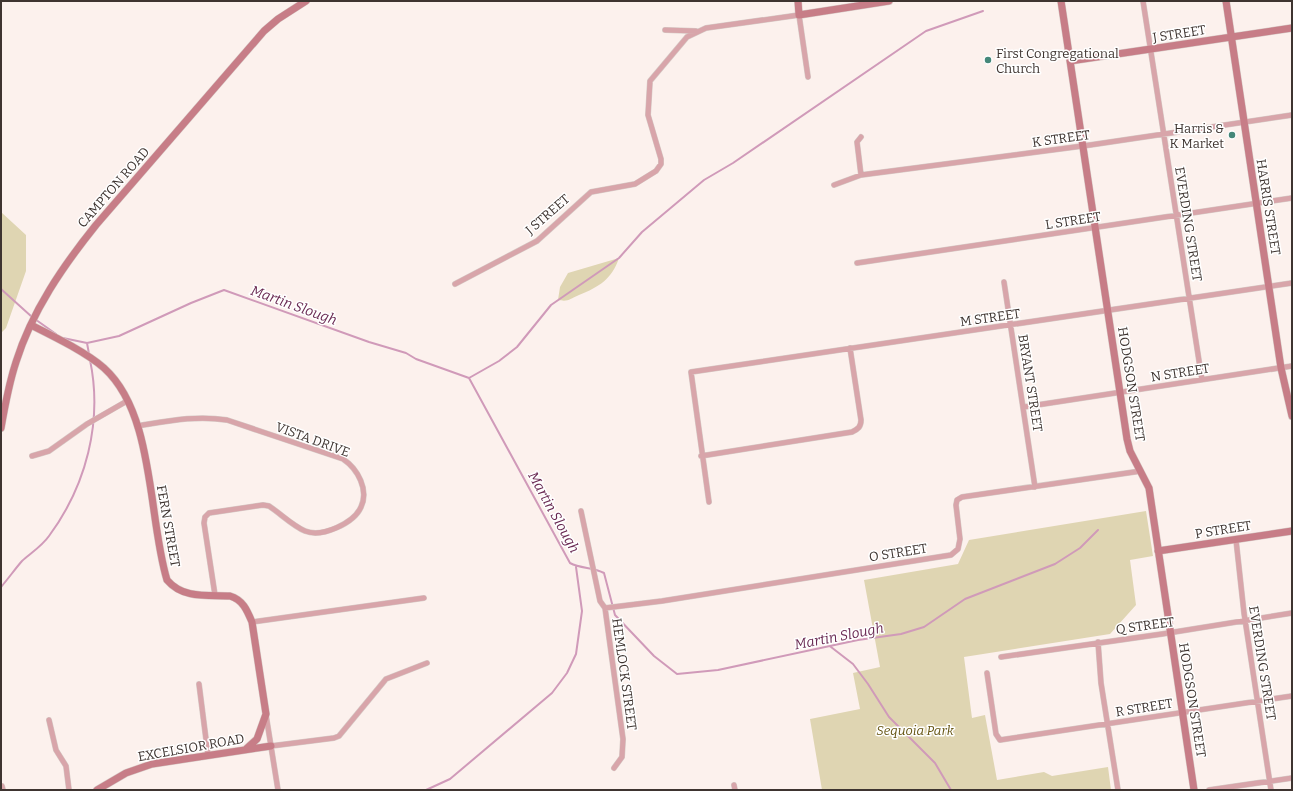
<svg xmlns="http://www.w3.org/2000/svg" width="1293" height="791" viewBox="0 0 1293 791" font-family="Bitter,serif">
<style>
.green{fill:#dfd5b2}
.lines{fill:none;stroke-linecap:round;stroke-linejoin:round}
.stream{stroke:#d09ab9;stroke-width:2}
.street-casing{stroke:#d6cbc7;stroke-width:6}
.secondary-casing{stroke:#d6cbc7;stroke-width:8}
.street{stroke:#d8a5aa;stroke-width:5}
.secondary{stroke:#c77d87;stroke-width:7}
.poi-dot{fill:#458779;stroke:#fff;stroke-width:1.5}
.labels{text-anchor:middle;stroke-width:3;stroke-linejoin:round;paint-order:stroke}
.street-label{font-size:13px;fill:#3e3430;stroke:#fff}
.poi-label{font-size:13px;fill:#3e3430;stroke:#fff;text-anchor:start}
.park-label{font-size:13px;font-style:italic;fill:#665512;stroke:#fff}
.water-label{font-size:14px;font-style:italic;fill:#692952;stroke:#fff}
</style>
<rect width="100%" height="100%" fill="#fcf1ed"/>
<path class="green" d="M1,212L26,235V271L6,328L1,333Z
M619,258C612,279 599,287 579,295C569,299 569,302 558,300L560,287L568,273Z
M1146,511L1153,556L1130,560L1136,605L1110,634L964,657L972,718L985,715L997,780L1044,772L1052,776L1108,767L1111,790H822L810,719L860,709L853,673L880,667L864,580L958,564L969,540Z"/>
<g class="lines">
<path class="stream" d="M1,289L32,317L56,334
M63,338L87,343L119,336L191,303L224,290L369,342L406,353L416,359L469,378L570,563C581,569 593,567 604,573L615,615L654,656L677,674L718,670L858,640L901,634L924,627L965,599L1055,564L1080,548L1098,530
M87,343L89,354
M469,378L499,361L517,347L551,305L619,258L642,232L704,180L733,163L926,31L983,11
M1,587C8,579 15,569 22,561C31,553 42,546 49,536C86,486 103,422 90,360
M831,647L853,664L868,684L889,717L935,763L951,790
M426,790L450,779L552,693L567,673L576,654L582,611L576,567"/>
<g class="street-casing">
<path id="street" d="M1143,1L1202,380
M665,30L696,31
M861,137L857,142L861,175
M834,185L861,175L1090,145L1292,115
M857,263L1292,198
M1004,282L1035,487
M455,284L537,241L591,192L635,184L656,171L661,164V159L648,115L650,81L687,37L706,28L799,15L808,77
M1024,407L1292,366
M137,426C168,421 196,415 227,420L343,459C358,469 369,490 361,507C354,523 322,538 305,531C293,526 281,514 269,506L263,505L209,513L205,517L204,523L215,595
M32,456L49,451L87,424L127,401
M701,456L852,432C858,429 861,427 861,420L850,348
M709,502L691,372L1292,283
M581,511L600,601L605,608L623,739L622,757L614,768
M1236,540L1244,613L1271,790
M605,608L662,601L951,555L958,549L960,539L956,505L957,500L962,497L1141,471
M252,622L424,598
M1098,642L1101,683L1118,790
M1001,657L1162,634L1292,613
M987,673L996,734L1000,740L1292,696
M199,684L208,755
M266,715L278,790
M49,720L56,750L66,766L69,790
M271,746L334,738L339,736L386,679L427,663
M734,785L735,790
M2,786L3,790
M1209,790L1292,778"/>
</g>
<g class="secondary-casing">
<path id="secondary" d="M798,1L799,15L889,1
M1061,1L1127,439L1130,451L1149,488L1194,790
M1226,1L1281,368L1292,416
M1070,61L1292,28
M31,325C53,336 86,352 104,368C155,414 148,518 167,580C183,599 207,595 230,596C243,600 247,610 252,622L266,714L257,739L246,749
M1,428C5,405 9,383 16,362C32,311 63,266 96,225L264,31L278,19L306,1
M1158,551L1292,531
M97,790L126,773L152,764L271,746"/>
</g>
<use href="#street" class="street"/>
<use href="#secondary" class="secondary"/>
</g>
<g class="poi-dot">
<circle cx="988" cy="60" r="4"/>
<circle cx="1232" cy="135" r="4"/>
</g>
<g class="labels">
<g class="street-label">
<text transform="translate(1179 33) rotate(-9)" y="5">J STREET</text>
<text transform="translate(1061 138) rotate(-8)" y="5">K STREET</text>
<text transform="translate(113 187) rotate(-49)" y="5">CAMPTON ROAD</text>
<text transform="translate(1269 207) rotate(81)" y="5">HARRIS STREET</text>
<text transform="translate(547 214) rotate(-41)" y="5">J STREET</text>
<text transform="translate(1073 220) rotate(-9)" y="5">L STREET</text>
<text transform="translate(1189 224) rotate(81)" y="5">EVERDING STREET</text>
<text transform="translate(990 317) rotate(-8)" y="5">M STREET</text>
<text transform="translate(1180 372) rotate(-9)" y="5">N STREET</text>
<text transform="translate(1031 383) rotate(81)" y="5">BRYANT STREET</text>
<text transform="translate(1132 384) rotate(81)" y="5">HODGSON STREET</text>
<text transform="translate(313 439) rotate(20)" y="5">VISTA DRIVE</text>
<text transform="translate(169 526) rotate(80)" y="5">FERN STREET</text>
<text transform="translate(1223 529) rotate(-9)" y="5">P STREET</text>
<text transform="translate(898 552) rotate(-9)" y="5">O STREET</text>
<text transform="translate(1145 625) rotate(-8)" y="5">Q STREET</text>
<text transform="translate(1263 663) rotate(81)" y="5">EVERDING STREET</text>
<text transform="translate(625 674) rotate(82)" y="5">HEMLOCK STREET</text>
<text transform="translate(1193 700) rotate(81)" y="5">HODGSON STREET</text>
<text transform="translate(1144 707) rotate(-9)" y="5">R STREET</text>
<text transform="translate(191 747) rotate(-10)" y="5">EXCELSIOR ROAD</text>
</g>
<g class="poi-label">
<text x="996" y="58">First Congregational<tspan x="996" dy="15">Church</tspan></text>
<text x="1224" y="133" text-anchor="end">Harris &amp;<tspan x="1224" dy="15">K Market</tspan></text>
</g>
<g class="park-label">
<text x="915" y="735">Sequoia Park</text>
</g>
<g class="water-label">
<text transform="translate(294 305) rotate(20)" y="5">Martin Slough</text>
<text transform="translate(554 512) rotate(61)" y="5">Martin Slough</text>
<text transform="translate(839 636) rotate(-11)" y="5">Martin Slough</text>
</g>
</g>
<rect width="1293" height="791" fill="none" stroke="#3e3430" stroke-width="4"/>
</svg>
